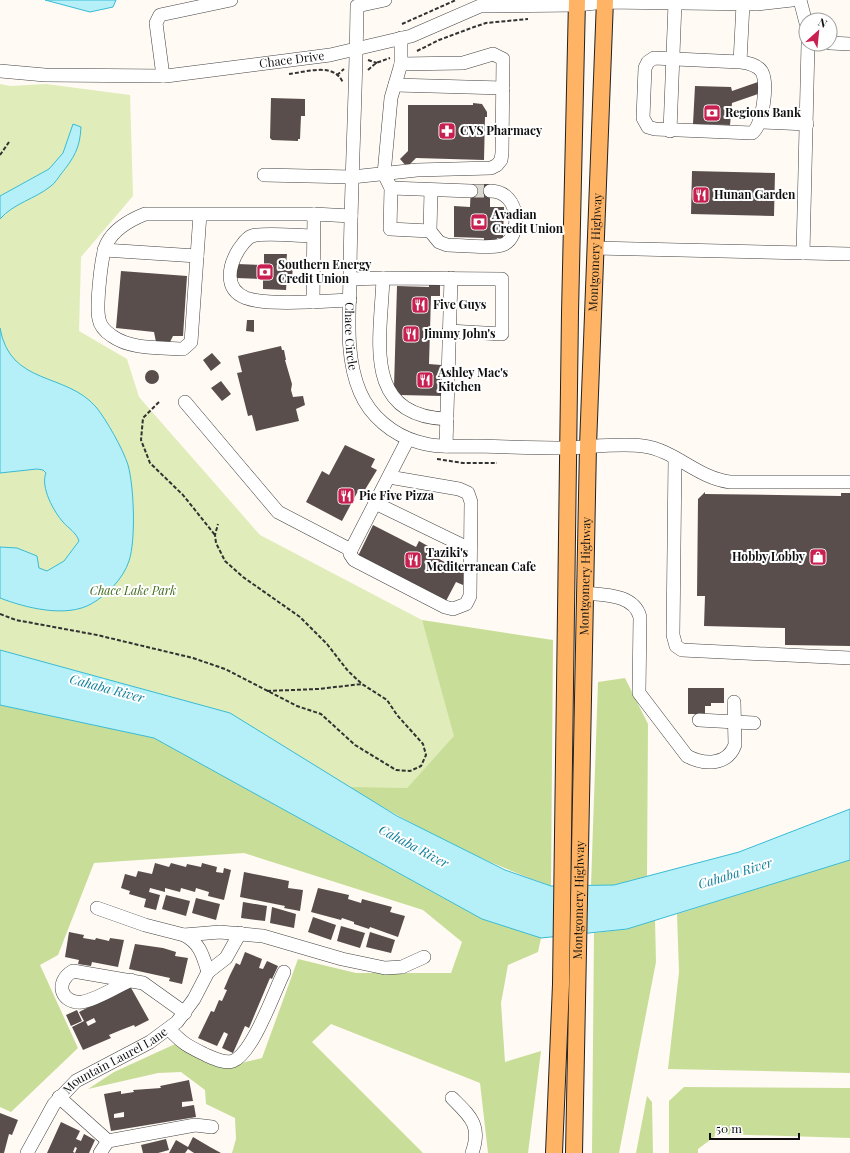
<svg xmlns="http://www.w3.org/2000/svg" width="850" height="1153" viewBox="0 0 850 1153" font-family="'Playfair Display',serif">
<style>
.green{fill:#e0ecba}
.forest{fill:#c8de98}
.water{fill:#b5f0f9;stroke:#38bbd4}
.building{fill:#594e4c;fill-rule:evenodd}
.lines{fill:none;stroke-linecap:round;stroke-linejoin:round}
.minor-tunnel{stroke:#dbd7d1;stroke-width:13;stroke-dasharray:13 6;stroke-linecap:butt}
.minor-casing{stroke:#434343;stroke-width:14}
.major-casing{stroke:#212121;stroke-width:18}
.path{stroke:#323232;stroke-width:2;stroke-dasharray:4 2;stroke-linecap:butt}
.minor{stroke:#fff;stroke-width:13}
.major{stroke:#feb464;stroke-width:16}
.labels{text-anchor:middle;stroke-width:4;stroke-linejoin:round;paint-order:stroke}
.street-label{font-size:12px;fill:#101010;stroke:#fff}
.poi-label{font-size:12px;font-weight:bold;fill:#101010;stroke:#fff;text-anchor:start}
.park-label{font-size:12px;font-style:italic;fill:#406c1c;stroke:#fff}
.water-label{font-size:13px;font-style:italic;fill:#11809b;stroke:#fff}
</style>
<rect width="100%" height="100%" fill="#fffaf3"/>
<path class="green" d="M0,84L10,86L46,84L130,95L133,196L81,257L79,331L127,359L139,397L260,535L422,620L455,736L407,788L308,801L0,724Z"/>
<path class="forest" d="M422,620L553,640L551,886C480,861 413,826 349,787L407,788L454,736Z
M625,678L648,724L647,876L614,885H591L598,682Z
M0,705L154,738L482,919L541,938L538,952L508,965L501,1003L505,1062L541,1051L528,1153H488L480,1083L331,1024L312,1042L423,1153H232L236,1139L235,1118L206,1104L205,1090L181,1072L158,1073L88,1089L114,1072L184,1040L228,1066L262,1058L298,959L356,973H451L462,942L423,910L244,853L94,863L58,955L40,965L78,1048L11,1112L0,1107Z
M850,860V1073L668,1069L679,972L677,914Z
M655,920L656,962L619,1153H592L594,933L627,929Z
M684,1087L850,1088V1138L718,1134L698,1149V1153H669V1101Z
M647,1096L652,1102L653,1153H636Z"/>
<path class="water" d="M45,0H116L113,7L90,12Z
M73,124L81,127C80,148 74,158 61,174C58,178 55,183 51,186C35,199 14,203 0,219V196L49,169L63,153Z
M0,328C10,386 66,372 96,407C106,419 123,449 128,465C134,486 136,540 129,561C123,579 107,595 91,604C66,618 26,608 0,598V547L17,548L37,556L39,568L47,571L64,561L79,541C76,532 69,529 63,522C54,512 40,487 46,473L43,470L37,469L0,473Z
M0,650L230,713L397,816L505,870L551,886L614,885L739,852L850,809V860L627,929L541,938L482,919L154,738L0,705Z"/>
<path class="building" d="M758,82L762,94H758L732,103L730,125L693,124L695,86L731,87L732,91Z
M271,98L305,99V116H301L300,139H298V141L272,140L270,138Z
M473,103L482,104L487,112V117H485L484,160L416,158L407,167L400,159L408,151V105H473Z
M692,171L775,173L774,216L691,214Z
M471,184H490V207H504L503,238H497L496,242L484,241V238L454,237V206L470,207Z
M264,254H287L286,265L293,266L292,278L287,277L286,290L263,289V279L236,278L237,264L264,265Z
M121,271L187,276L183,336H173L169,344L156,342L154,332L116,328Z
M429,285H440V296H431L429,364L441,365L440,385H443V396L400,395L394,387L397,286L429,287Z
M247,320H254V332L246,331Z
M281,346L282,350H284L286,360H285L292,384L291,390L293,397L303,396L305,405L296,409L299,421L256,431L252,415L248,416L237,373L242,372L238,356Z
M212,353L221,363L211,371L203,360Z
M145 377a7 7 0 1 1 14 0a7 7 0 1 1-14 0Z
M221,381L231,394L222,401L211,388Z
M345,445L375,459L371,467L377,470L363,493L358,491L342,521L306,502L322,471L329,475Z
M705,492V494L841,496V493H850V646L785,645V628L704,626L705,596H697L698,499Z
M373,525L416,547L419,541L435,550L432,555L466,574V580L463,585L456,582L446,601L358,556Z
M688,688H724V703H711V706H705V714H688Z
M155,863L169,867L171,863L186,867L187,864L201,867L202,863L217,867L216,872L223,873L224,868L231,870L224,900L208,896L209,892L196,888L195,892L181,888L180,892L165,888V892L150,888L149,892L160,895L156,910L144,907L146,899L129,894L130,891L121,888L125,874L136,877L138,871L152,874Z
M244,872L289,881L288,888L303,890L300,911L284,908L285,906L240,897Z
M318,888L349,895L348,899L361,903L362,899L392,907L390,912L405,916L398,937L370,927L369,929L354,924V922L342,918L341,920L311,912Z
M166,895L190,901L186,916L162,909Z
M196,898L220,904L216,920L192,913Z
M243,902L267,906L265,921L241,918Z
M272,907L296,914L294,928L270,923Z
M313,917L336,925L331,940L308,932Z
M341,926L365,933L360,948L337,941Z
M69,932L84,935L83,938L95,940L96,938L109,941L110,938L124,940L118,967L92,962L91,966L78,964L79,960L65,957Z
M370,932L395,940L391,953L366,947Z
M135,944L163,948L176,952L175,956L188,958L182,984L169,981L170,978L129,969Z
M245,952L262,959L259,968L263,969L267,961L278,966L272,979L270,978L249,1028L245,1026L233,1053L222,1048L228,1034L224,1032L217,1046L198,1038L211,1011L214,1012L219,1000L222,1001L227,990L224,989L230,975L236,963L240,965Z
M130,986L149,1020L135,1027L134,1025L121,1030L109,1035L111,1038L83,1050L72,1027L84,1021L79,1012ZM94,1018L96,1022L88,1026L86,1022Z
M77,1010L82,1021L71,1026L66,1015Z
M189,1080L193,1101L182,1102V1107L194,1105L196,1117L111,1131L104,1094L121,1091V1094L134,1092L133,1090L161,1088L160,1086ZM124,1112V1117L114,1118V1114Z
M0,1113L18,1120L12,1135L9,1134L4,1153H0Z
M61,1122L80,1131L76,1139L81,1141L84,1134L95,1140L89,1153H75L77,1148L75,1147L73,1152L75,1153H47Z
M193,1137L210,1147L221,1153H194L188,1149L185,1153H169L176,1140L188,1147Z
M166,1139L169,1150L158,1153H143L141,1145Z"/>
<g class="lines">
<path class="minor-tunnel" d="M471,191H490"/>
<g class="minor-casing">
<g id="minor">
<path id="s1" d="M385,0L357,6C356,94 351,182 350,271C350,310 344,355 360,392C370,416 393,435 418,442C437,448 457,446 477,446C507,447 538,448 568,448C593,447 618,443 643,446C675,450 697,478 730,482H850"/>
<path d="M800,0L806,23"/>
<path d="M401,38V64L391,98L384,174L391,188L390,229L430,231"/>
<path d="M830,43L850,44"/>
<path d="M740,62C747,63 757,64 762,72C768,83 763,126 752,133L655,129L648,127L643,118L645,68L648,62L654,58L740,62L743,4"/>
<path id="s2" d="M0,71L45,75L166,76L330,55L411,36L480,6L577,5L605,2L757,4L792,0"/>
<path d="M163,76L156,23L160,15L231,0"/>
<path d="M395,85L503,88"/>
<path d="M760,122L807,124"/>
<path d="M670,131L675,3"/>
<path d="M264,175L352,177L417,170L491,168L497,165L501,160L502,153L503,59L493,54L463,63L401,64"/>
<path d="M391,188L471,191"/>
<path d="M431,190L430,231L439,242L447,245C461,245 490,249 502,245C522,239 522,191 490,191"/>
<path d="M200,214L191,342L183,349C160,347 132,350 112,336C106,332 100,326 99,319C96,307 101,254 107,243C115,228 130,220 145,214H314"/>
<path d="M313,236C299,236 264,232 252,236C246,238 243,244 239,249C229,265 223,289 246,298C268,306 325,301 350,300"/>
<path d="M595,248L850,254"/>
<path d="M104,250L197,256"/>
<path d="M803,253L808,44"/>
<path d="M383,278C381,338 361,416 447,419"/>
<path d="M350,279L383,278L502,279V334L449,331"/>
<path d="M313,302L314,214L351,216"/>
<path d="M185,402L278,512L351,550"/>
<path d="M446,446L451,278"/>
<path d="M675,458L673,635L676,646L682,650L850,658"/>
<path d="M389,477L459,489L468,493L471,502L470,596L466,604L453,609L445,607L354,560L350,554L351,550L408,439"/>
<path d="M375,503L470,549"/>
<path d="M585,593C604,595 634,594 640,617L639,693L687,756C704,765 727,766 735,745L734,702"/>
<path d="M699,720L754,723"/>
<path d="M97,908L145,925L184,935L220,932L263,936L342,959L385,968L402,967L424,957"/>
<path d="M184,935C200,943 203,956 208,972"/>
<path d="M131,980C118,986 96,1000 82,1002C61,1004 54,982 73,971L143,983L185,1013"/>
<path d="M169,1029C183,1044 188,1046 206,1055C213,1058 225,1064 233,1061C253,1053 274,992 284,972"/>
<path d="M59,1097L108,1141L195,1125L212,1127"/>
<path d="M452,1098C470,1116 482,1125 472,1153"/>
<path id="s3" d="M27,1153L54,1104L76,1081L150,1042L177,1022L194,999L208,972L226,958L240,933"/>
<path d="M100,1153L108,1141"/>
</g>
</g>
<g class="major-casing">
<g id="major">
<path d="M554,1153L561,984L570,313L577,0"/>
<path id="s4" d="M574,1153L588,446L605,0"/>
</g>
</g>
<path class="path" d="M402,24L456,0
M417,51L439,40L474,27L486,23L528,19
M368,60L377,63
M368,70L376,63L390,58
M289,74C306,72 335,62 343,83
M337,75L344,69
M0,155L9,142
M159,402L143,418L141,440L150,463L183,495L215,535
M437,459L463,463H497
M0,614L16,620L97,635L193,658L225,669L297,706L321,714L355,745L396,770L410,771L421,766L426,755L423,744L397,715L387,700L362,684L348,671L327,644L300,617L243,577L225,561L216,543L215,535L218,524
M267,691L318,689L362,684"/>
<use href="#minor" class="minor"/>
<use href="#major" class="major"/>
</g>
<defs>
<g id="bank-square" transform="scale(0.9)"><rect x="-9" y="-9" width="18" height="18" rx="4" fill="#c82050" stroke="#fff"/><path d="M-6-4H6V4H-6ZM0-2.3a2.3 2.3 0 1 0 0 4.6a2.3 2.3 0 1 0 0-4.6Z" fill="#fff"/></g>
<g id="pharmacy-square" transform="scale(0.9)"><rect x="-9" y="-9" width="18" height="18" rx="4" fill="#c82050" stroke="#fff"/><path d="M-2-6h4v4h4v4h-4v4h-4v-4h-4v-4h4Z" fill="#fff"/></g>
<g id="restaurant-square" transform="scale(0.9)"><rect x="-9" y="-9" width="18" height="18" rx="4" fill="#c82050" stroke="#fff"/><path d="M-5-6h1v4h1v-4h1v4h1v-4h1v5L-1.5 .5V6h-2V.5L-5-1ZM5-6V6H3V1.5H1.5Q1.5-4 5-6Z" fill="#fff"/></g>
<g id="shop-square" transform="scale(0.9)"><rect x="-9" y="-9" width="18" height="18" rx="4" fill="#c82050" stroke="#fff"/><path d="M-5-2.5h2.3a2.7 3.5 0 0 1 5.4 0H5L5.5 6h-11ZM-1.5-2.5h3a1.5 2.3 0 0 0-3 0Z" fill="#fff"/></g>
</defs>
<g fill-rule="evenodd">
<use href="#bank-square" x="712" y="113"/>
<use href="#pharmacy-square" x="447" y="131"/>
<use href="#restaurant-square" x="701" y="195"/>
<use href="#bank-square" x="479" y="222"/>
<use href="#bank-square" x="265" y="272"/>
<use href="#restaurant-square" x="420" y="305"/>
<use href="#restaurant-square" x="411" y="334"/>
<use href="#restaurant-square" x="425" y="380"/>
<use href="#restaurant-square" x="346" y="496"/>
<use href="#shop-square" x="818" y="557"/>
<use href="#restaurant-square" x="413" y="560"/>
</g>
<g class="labels">
<g class="street-label">
<text dy="4" stroke="none"><textPath href="#s2" startOffset="293">Chace Drive</textPath></text>
<text dy="4" stroke="none"><textPath href="#s4" startOffset="901">Montgomery Highway</textPath></text>
<text dy="4" stroke="none"><textPath href="#s1" startOffset="359">Chace Circle</textPath></text>
<text dy="4" stroke="none"><textPath href="#s4" startOffset="577">Montgomery Highway</textPath></text>
<text dy="4" stroke="none"><textPath href="#s4" startOffset="253">Montgomery Highway</textPath></text>
<text dy="4" stroke="none"><textPath href="#s3" startOffset="132">Mountain Laurel Lane</textPath></text>
</g>
<g class="poi-label">
<text x="725" y="117">Regions Bank</text>
<text x="460" y="135">CVS Pharmacy</text>
<text x="714" y="199">Hunan Garden</text>
<text x="492" y="219">Avadian<tspan x="492" dy="14">Credit Union</tspan></text>
<text x="278" y="269">Southern Energy<tspan x="278" dy="14">Credit Union</tspan></text>
<text x="433" y="309">Five Guys</text>
<text x="424" y="338">Jimmy John's</text>
<text x="438" y="377">Ashley Mac's<tspan x="438" dy="14">Kitchen</tspan></text>
<text x="359" y="500">Pie Five Pizza</text>
<text x="426" y="557">Taziki's<tspan x="426" dy="14">Mediterranean Cafe</tspan></text>
<text x="805" y="561" text-anchor="end">Hobby Lobby</text>
</g>
<g class="park-label">
<text x="133" y="595">Chace Lake Park</text>
</g>
<g class="water-label">
<text transform="translate(107 688) rotate(15)" y="5">Cahaba River</text>
<text transform="translate(414 846) rotate(28)" y="5">Cahaba River</text>
<text transform="translate(735 873) rotate(-17)" y="5">Cahaba River</text>
</g>
</g>
<g transform="translate(818 32) rotate(27)"><circle r="19" fill="#ffffff" stroke="#9f9f9f"/>
<path d="M0-3L7 15L0 10L-7 15Z" fill="#c82050"/>
<text y="-6" font-size="11" font-weight="bold" text-anchor="middle" fill="#101010">N</text>
</g>
<path d="M710 1133v6h89v-6" fill="none" stroke="#101010" stroke-width="2"/>
<text x="716" y="1133" font-size="12" fill="#101010" stroke="#ffffff" stroke-width="3" paint-order="stroke">50 m</text>
</svg>
